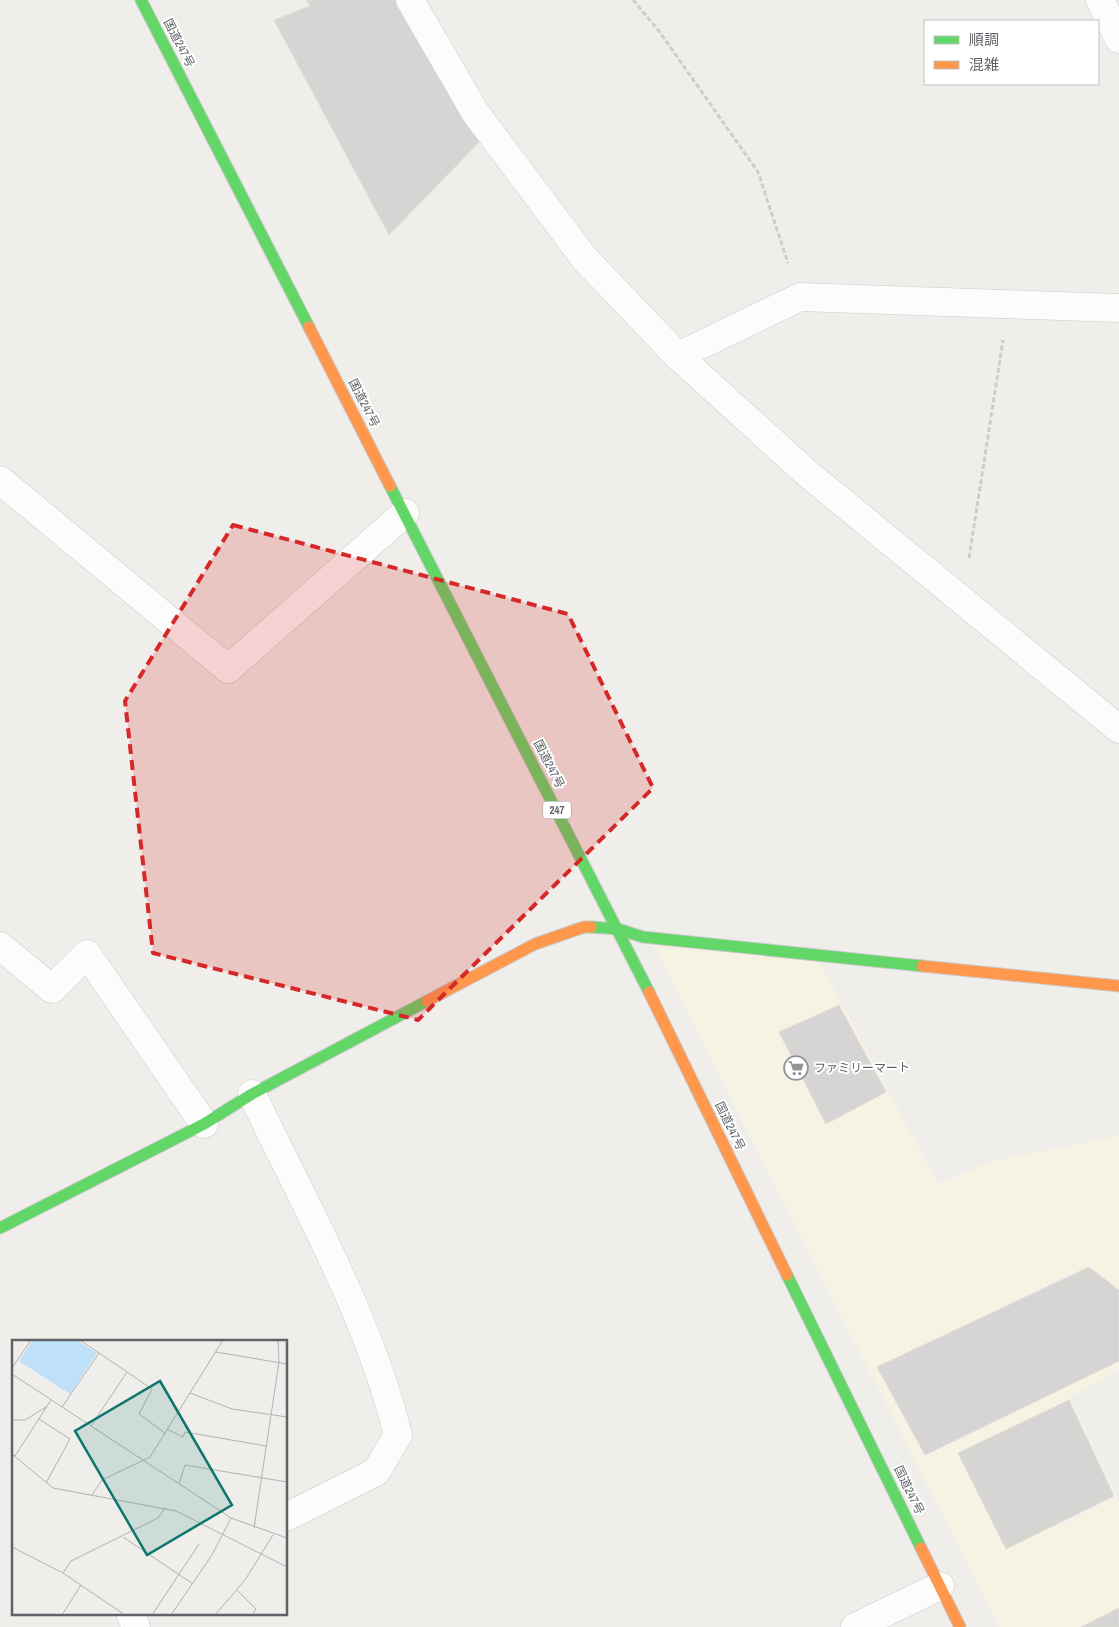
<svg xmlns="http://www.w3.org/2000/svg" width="1119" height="1627" viewBox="0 0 1119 1627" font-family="'Archivo Narrow','Noto Sans JP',sans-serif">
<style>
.commercial{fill:#f7f3e4}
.building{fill:#d6d5d3;stroke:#deddd9}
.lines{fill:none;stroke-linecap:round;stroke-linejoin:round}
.street-casing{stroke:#cbcccc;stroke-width:29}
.fast-casing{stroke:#cacacb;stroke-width:13}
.slow-casing{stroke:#cacacb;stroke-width:13}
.path{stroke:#cacfcc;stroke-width:3;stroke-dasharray:5 2.5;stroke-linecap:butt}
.street{stroke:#fdfcfc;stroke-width:28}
.fast{stroke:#63d668;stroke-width:11}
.slow{stroke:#ff974d;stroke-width:11}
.marked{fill:#d62828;fill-opacity:0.2;stroke:#d62828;stroke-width:4;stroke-dasharray:10 6;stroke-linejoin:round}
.labels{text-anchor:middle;stroke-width:4;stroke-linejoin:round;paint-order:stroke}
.shield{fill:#fff;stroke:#8f9295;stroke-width:1}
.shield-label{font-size:11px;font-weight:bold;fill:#5f6368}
.street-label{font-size:12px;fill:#5f6368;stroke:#fff}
.poi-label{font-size:12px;fill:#5f6368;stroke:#fff;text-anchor:start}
.inset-road{fill:none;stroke:#b1b2b2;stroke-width:1}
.view{fill:#0f766e;fill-opacity:0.15;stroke:#0f766e;stroke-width:2.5}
.inset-edge{fill:none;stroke:#5f6368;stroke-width:2.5}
</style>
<rect width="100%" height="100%" fill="#efeeea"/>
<path class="commercial" d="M652,943L820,962L938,1184L993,1161L1119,1136V1370L1070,1397L1119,1502V1627H999Z"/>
<path class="building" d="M306,0H399L483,138L389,235L274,20L310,6Z
M839,1005L886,1092L826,1124L779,1032Z
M1089,1267L1119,1290V1361L925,1455L877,1367Z
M1069,1400L1114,1496L1006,1549L958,1453Z
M1119,1608V1627H1081Z"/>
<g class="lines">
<g class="street-casing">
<path id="street" d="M410,0L475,112L585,259L678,356L808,474L1119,729
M1100,0L1119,39
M678,356L800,297L1119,308
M0,480L228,669L405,513
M0,946L52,989L87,954L204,1124
M252,1094C305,1205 368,1315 398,1435L376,1472L286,1517
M130,1613L136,1627
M855,1627L940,1586"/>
</g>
<g class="fast-casing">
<path id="fast" d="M141,0L309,327
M390,486L649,992
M591,927L618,929L643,937L922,966
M0,1228L204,1124L252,1094L427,1001
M787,1275L921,1548"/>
</g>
<g class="slow-casing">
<path id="slow" d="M309,327L390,486
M922,966L1119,986
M649,992L787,1275
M427,1001L535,944L584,927H591
M921,1548L960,1627"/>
</g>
<path class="path" d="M633,0L659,31L758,172L788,263
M969,558L1003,340"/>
<use href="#street" class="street"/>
<use href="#fast" class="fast"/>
<use href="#slow" class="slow"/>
</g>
<path class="marked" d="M233,525L568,614L653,788L418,1020L153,953L125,701Z"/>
<defs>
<g id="supermarket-ring" transform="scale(1.25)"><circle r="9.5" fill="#fff" stroke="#919496" stroke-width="1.5"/><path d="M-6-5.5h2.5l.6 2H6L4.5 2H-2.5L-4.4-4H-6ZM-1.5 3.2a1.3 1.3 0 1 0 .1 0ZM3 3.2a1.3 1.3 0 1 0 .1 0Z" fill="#919496"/></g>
</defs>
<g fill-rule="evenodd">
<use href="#supermarket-ring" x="796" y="1068"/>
</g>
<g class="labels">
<rect class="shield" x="543" y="801.5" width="28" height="17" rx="4"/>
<g class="shield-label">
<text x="557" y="814">247</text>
</g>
<g class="street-label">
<text transform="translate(179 43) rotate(63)" y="4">国道247号</text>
<text transform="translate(364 403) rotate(63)" y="4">国道247号</text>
<text transform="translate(549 764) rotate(63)" y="4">国道247号</text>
<text transform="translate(730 1126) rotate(64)" y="4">国道247号</text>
<text transform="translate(909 1490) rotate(64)" y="4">国道247号</text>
</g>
<g class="poi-label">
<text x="814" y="1072">ファミリーマート</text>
</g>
</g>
<g transform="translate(12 1340)">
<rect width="275" height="275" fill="#efeeea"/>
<path d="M21,0H65L85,13L58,54L7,21Z" fill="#bfe0f9"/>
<path class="inset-road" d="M68,0L140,49L127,74L153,93M204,12L275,24M0,28L19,0M0,34L219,178L275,198M178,53L220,69L275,77M50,67L87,13M27,79L58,99L34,143M0,80H13L34,67M79,86L115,32M155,89L171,97L173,92L254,106M0,114L41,148L164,171L275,227M0,123L1,115L3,116L39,60M167,144L173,125L275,142M80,155L90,140L138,117L211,0M242,188L267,22L266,0M111,197L181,244M0,207L51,233L113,275M51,233L59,221L146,178L153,168M225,250L244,269L240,275M50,275L69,245M140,275L187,204M159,275L200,215L219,178M203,275L233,240L261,195"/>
<path class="view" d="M148,41L220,165L135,215L63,91Z"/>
<rect width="275" height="275" class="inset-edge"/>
</g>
<rect x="924" y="20" width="175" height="65" fill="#ffffff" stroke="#bfc1c3"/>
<rect x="934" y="36" width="25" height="8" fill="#63d668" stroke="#bfc1c3"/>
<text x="969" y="45" font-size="15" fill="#5f6368">順調</text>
<rect x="934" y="61" width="25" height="8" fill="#ff974d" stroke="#bfc1c3"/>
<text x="969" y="70" font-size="15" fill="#5f6368">混雑</text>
</svg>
